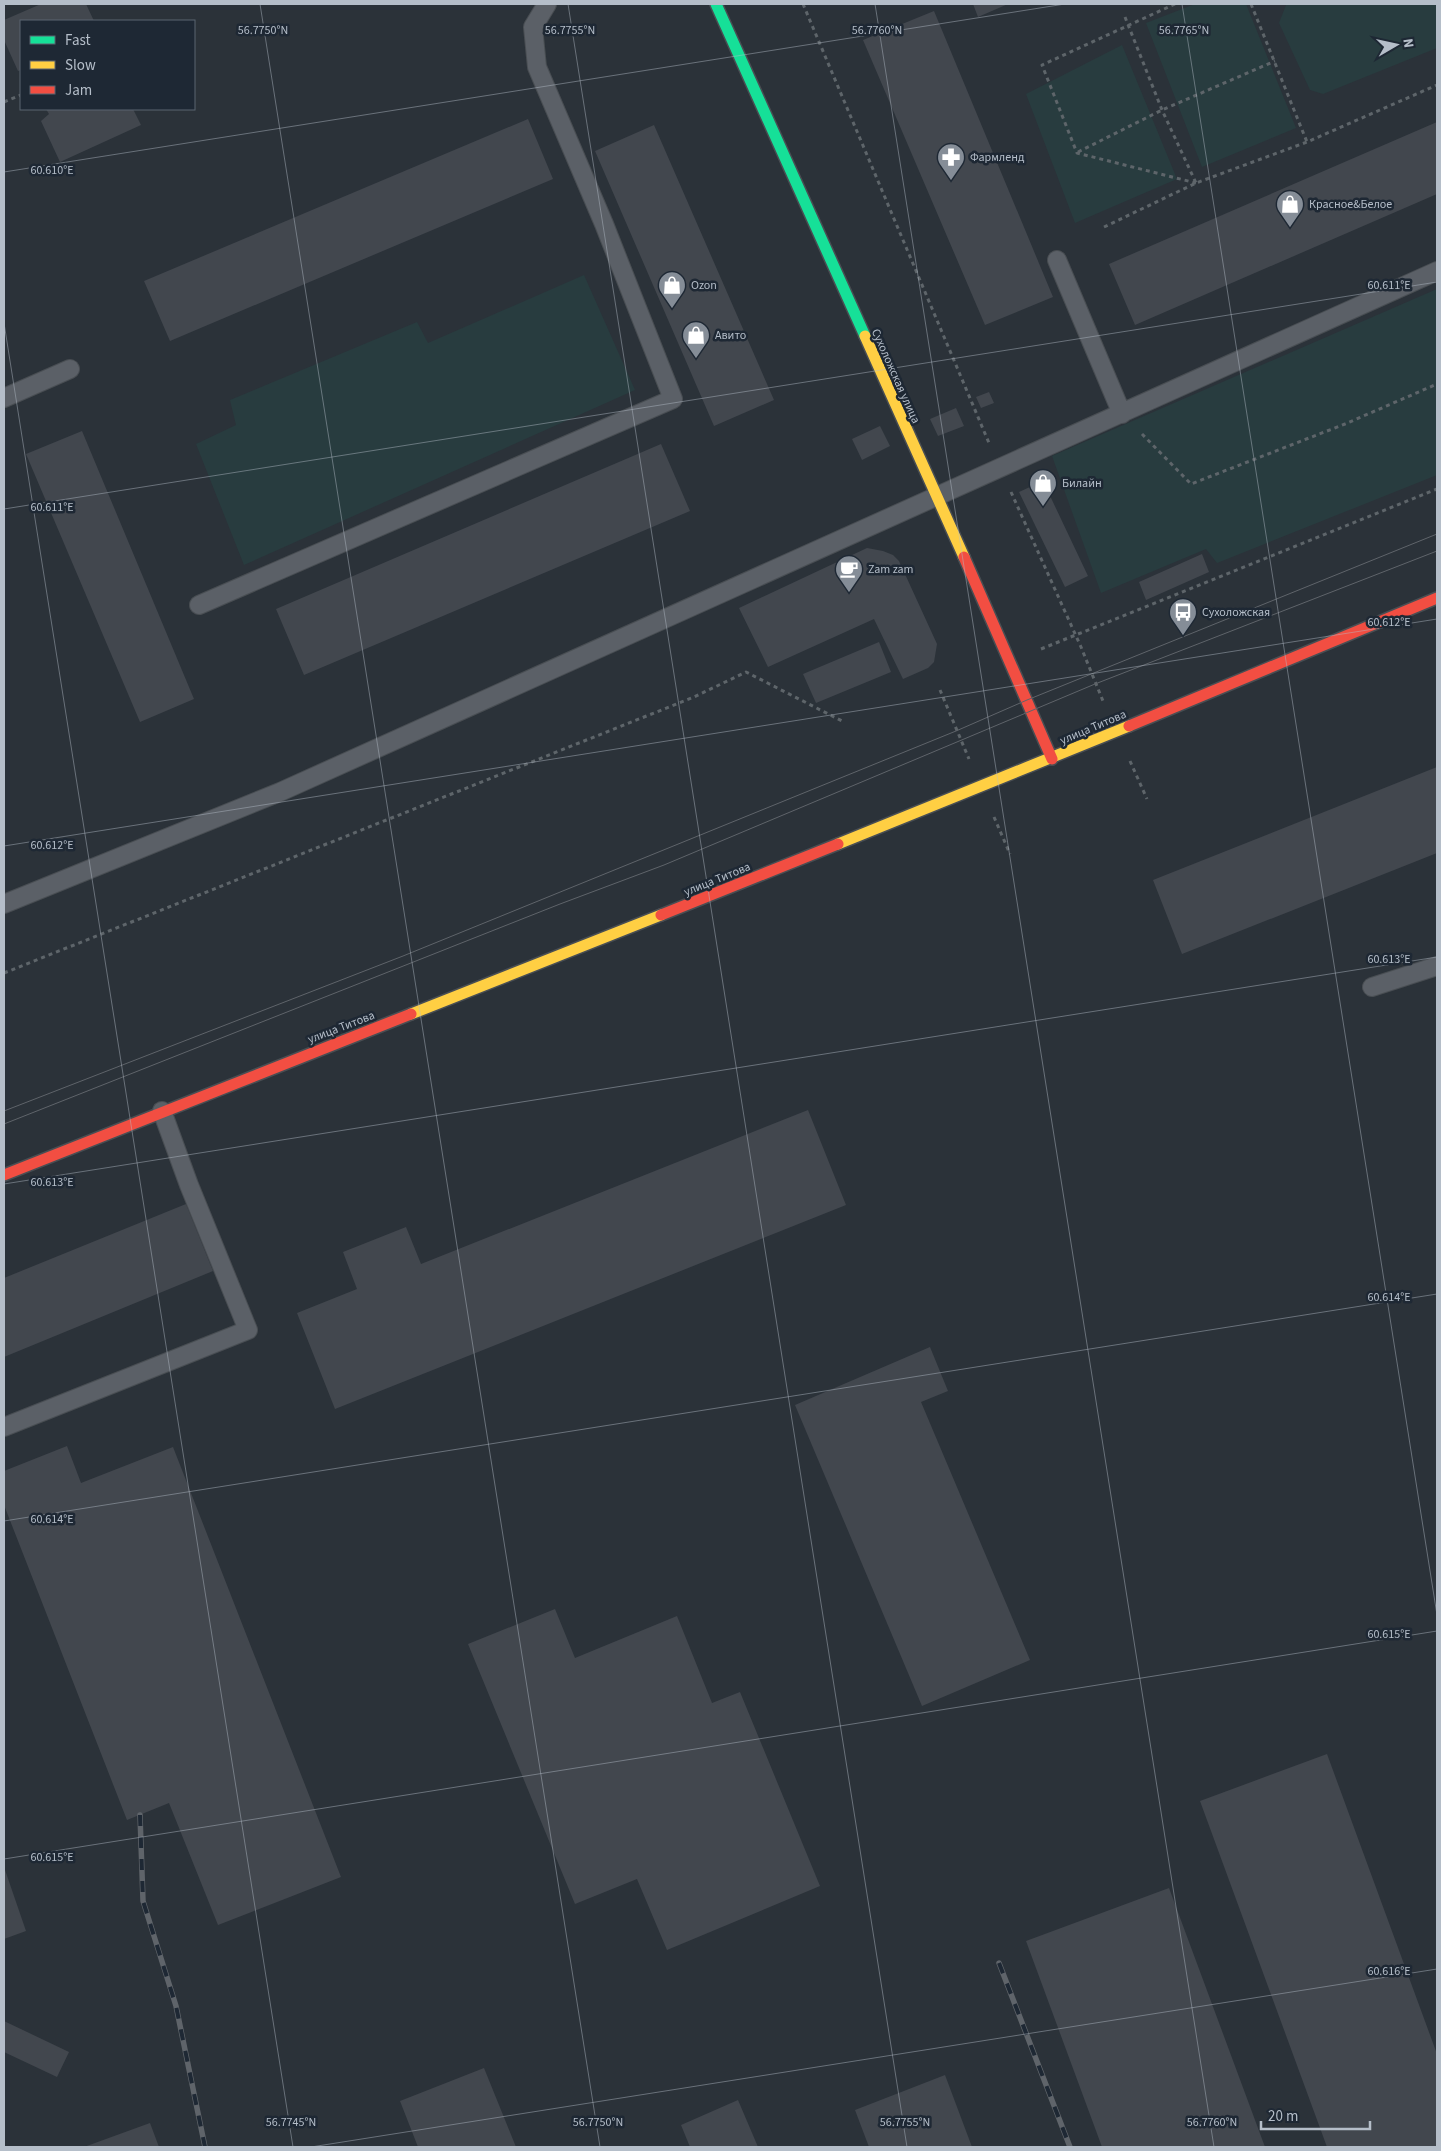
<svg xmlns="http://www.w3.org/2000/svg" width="1441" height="2151" viewBox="0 0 1441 2151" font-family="'Source Sans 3',sans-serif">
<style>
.green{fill:#283c3f}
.building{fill:#42474e}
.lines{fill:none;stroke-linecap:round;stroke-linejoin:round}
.lane-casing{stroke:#494e53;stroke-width:20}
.fast-casing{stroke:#494e53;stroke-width:14}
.slow-casing{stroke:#494e53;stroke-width:14}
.jam-casing{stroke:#494e53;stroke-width:14}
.path{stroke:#5e656a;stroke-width:3;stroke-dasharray:4 4;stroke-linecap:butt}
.lane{stroke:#5b6067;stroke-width:18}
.fast{stroke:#16e098;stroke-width:11}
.slow{stroke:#ffcf43;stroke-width:11}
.jam{stroke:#f24e42;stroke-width:11}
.tram{stroke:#5f646a;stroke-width:1}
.rail-casing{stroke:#5f646a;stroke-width:5.5}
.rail{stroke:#1e2834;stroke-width:4;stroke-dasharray:11;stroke-linecap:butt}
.ticks{fill:none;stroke:#b5bec9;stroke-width:1;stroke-opacity:0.45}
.labels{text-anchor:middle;stroke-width:5;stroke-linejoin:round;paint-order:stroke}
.poi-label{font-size:12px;fill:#b5bec9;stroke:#1e2834;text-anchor:start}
.street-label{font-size:12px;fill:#b5bec9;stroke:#1e2834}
.ticks-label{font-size:12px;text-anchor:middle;fill:#b5bec9;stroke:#1e2834;stroke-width:5;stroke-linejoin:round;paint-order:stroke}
</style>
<rect width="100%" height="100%" fill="#2b3239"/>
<path class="green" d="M1195,4H1246L1296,128L1202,167L1146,23Z
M1289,4H1437V48L1323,94L1310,90L1279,23L1286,5Z
M1122,45L1177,179L1075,223L1026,94Z
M584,275L635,390L244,565L196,444L236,425L230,400L417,322L428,343Z
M1437,289V475L1217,563L1206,549L1101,593L1052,456Z"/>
<path class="building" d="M41,4H86L94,21H21V70L18,71L4,40V20Z
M973,4H1008L978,17Z
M934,11L1053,297L985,325L863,40Z
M46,109H133L141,125L60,162L41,121L49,114Z
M528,119L553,179L170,341L144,281Z
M1437,122V194L1135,325L1109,264Z
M654,125L774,400L714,426L595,151Z
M989,392L994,403L981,408L976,397Z
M956,408L964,426L938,436L930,419Z
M880,426L890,446L862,460L852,439Z
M82,431L194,699L140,722L26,454Z
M661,444L690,511L304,675L276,609Z
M1043,481L1088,576L1065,587L1019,492Z
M867,548L883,551L893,555L899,561L937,644L934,662L928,668L903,679L874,619L768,667L739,608Z
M1202,554L1209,572L1146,600L1139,582Z
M879,642L891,672L816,703L803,674Z
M1437,767V853L1182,954L1153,880Z
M808,1110L846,1205L335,1409L297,1313L357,1289L343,1252L406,1227L421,1264Z
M186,1204L213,1271L4,1357V1278Z
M930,1347L948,1391L921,1402L1030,1660L922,1706L795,1405Z
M67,1446L81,1483L173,1447L341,1877L218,1925L169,1803L127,1820L4,1505V1471Z
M555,1609L575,1658L677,1616L712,1703L740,1692L820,1886L667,1950L637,1879L575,1904L468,1644Z
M1327,1754L1437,2054V2147H1327L1200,1801Z
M4,1867L26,1931L4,1939Z
M1169,1888L1265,2147H1102L1026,1941Z
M4,2021L69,2052L57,2077L4,2052Z
M484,2068L516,2147H418L400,2101Z
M945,2075L972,2147H869L855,2110Z
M738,2100L758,2147H690L681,2125Z
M150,2123L159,2147H84Z"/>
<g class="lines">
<g class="lane-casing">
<path id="lane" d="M1057,260L1122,414
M4,398L70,369
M199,605L673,399L604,224L537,67L533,27L547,4
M4,904L280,792L1437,271
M1372,987L1437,966
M4,1427L248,1330L189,1185L162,1111"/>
</g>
<g class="fast-casing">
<path id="fast" d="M716,4L865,336"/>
</g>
<g class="slow-casing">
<path id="slow" d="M865,336L964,557
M838,844L1129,726
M411,1014L661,915"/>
</g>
<g class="jam-casing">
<path id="jam" d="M964,557L1052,759
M1129,726L1437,598
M661,915L838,844
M4,1175L411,1014"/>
</g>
<path class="path" d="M803,4L989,443
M1175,4L1042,65L1077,153L1196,183
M1251,4L1307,142
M1125,17L1162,110L1196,183
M4,102L21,95
M1078,152L1162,110L1275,61
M1104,227L1196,183L1307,142L1437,85
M1142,434L1191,484L1345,424L1437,384
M1011,492L1081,647L1103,701
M1041,649L1437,489
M940,690L969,759
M1130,761L1147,799
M994,817L1010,854
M4,973L694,697L746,672L844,722"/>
<use href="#lane" class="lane"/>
<use href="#fast" class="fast"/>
<use href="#slow" class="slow"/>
<use href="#jam" class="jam"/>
<path class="tram" d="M4,1111L403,956L956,731L1027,700L1437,534
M4,1124L560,904L664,865L1095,684L1437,551"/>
<g class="rail-casing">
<path id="rail" d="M140,1815L143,1901L176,2006L205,2147
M999,1963L1070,2147"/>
</g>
<use href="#rail" class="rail"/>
</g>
<path class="ticks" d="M260,4L600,2147M568,4L907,2147M875,4L1214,2147M1182,4L1437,1615M4,172L1065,4M4,323L293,2147M4,509L1437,282M4,846L1437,619M4,1184L1437,957M4,1521L1437,1294M4,1859L1437,1631M311,2147L1437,1969"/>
<defs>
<g id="pharmacy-pin" transform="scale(1.4375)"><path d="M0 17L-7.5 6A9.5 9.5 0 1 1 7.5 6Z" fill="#858d97" stroke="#1e2834"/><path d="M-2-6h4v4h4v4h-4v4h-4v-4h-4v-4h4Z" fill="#fff"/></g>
<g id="shop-pin" transform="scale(1.4375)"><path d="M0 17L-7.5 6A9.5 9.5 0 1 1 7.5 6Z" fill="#858d97" stroke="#1e2834"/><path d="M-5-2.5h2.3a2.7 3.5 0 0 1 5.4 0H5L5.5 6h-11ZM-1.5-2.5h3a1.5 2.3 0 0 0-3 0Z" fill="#fff"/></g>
<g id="cafe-pin" transform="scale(1.4375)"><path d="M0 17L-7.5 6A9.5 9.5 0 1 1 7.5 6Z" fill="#858d97" stroke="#1e2834"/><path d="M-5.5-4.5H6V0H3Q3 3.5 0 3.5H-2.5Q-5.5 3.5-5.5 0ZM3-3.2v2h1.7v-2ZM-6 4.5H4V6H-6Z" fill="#fff"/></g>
<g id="bus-pin" transform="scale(1.4375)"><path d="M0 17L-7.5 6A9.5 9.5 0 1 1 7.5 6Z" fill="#858d97" stroke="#1e2834"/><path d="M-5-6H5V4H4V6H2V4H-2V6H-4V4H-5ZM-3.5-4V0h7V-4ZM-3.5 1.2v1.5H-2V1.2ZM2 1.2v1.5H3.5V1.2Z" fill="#fff"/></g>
</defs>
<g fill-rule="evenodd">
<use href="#pharmacy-pin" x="951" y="157"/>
<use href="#shop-pin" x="1290" y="204"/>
<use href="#shop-pin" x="672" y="285"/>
<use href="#shop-pin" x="696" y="335"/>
<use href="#shop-pin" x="1043" y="483"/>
<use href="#cafe-pin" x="849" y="569"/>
<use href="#bus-pin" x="1183" y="612"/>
</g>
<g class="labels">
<g class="poi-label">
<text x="970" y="161">Фармленд</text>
<text x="1309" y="208">Красное&amp;Белое</text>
<text x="691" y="289">Ozon</text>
<text x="715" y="339">Авито</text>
<text x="1062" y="487">Билайн</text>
<text x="868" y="573">Zam zam</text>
<text x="1202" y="616">Сухоложская</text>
</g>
<g class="street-label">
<text transform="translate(896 376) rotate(66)" y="4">Сухоложская улица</text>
<text transform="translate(1093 727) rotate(-23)" y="4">улица Титова</text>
<text transform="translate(717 879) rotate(-22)" y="4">улица Титова</text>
<text transform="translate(341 1027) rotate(-21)" y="4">улица Титова</text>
</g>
</g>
<g class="ticks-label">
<text x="263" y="34">56.7750°N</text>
<text x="570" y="34">56.7755°N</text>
<text x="877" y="34">56.7760°N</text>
<text x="1184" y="34">56.7765°N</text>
<text x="52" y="174">60.610°E</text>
<text x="1389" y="289">60.611°E</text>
<text x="52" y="511">60.611°E</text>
<text x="1389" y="626">60.612°E</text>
<text x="52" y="849">60.612°E</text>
<text x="1389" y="963">60.613°E</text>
<text x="52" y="1186">60.613°E</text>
<text x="1389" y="1301">60.614°E</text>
<text x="52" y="1523">60.614°E</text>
<text x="1389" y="1638">60.615°E</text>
<text x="52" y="1861">60.615°E</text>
<text x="1389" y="1975">60.616°E</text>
<text x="291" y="2126">56.7745°N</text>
<text x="598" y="2126">56.7750°N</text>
<text x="905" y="2126">56.7755°N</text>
<text x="1212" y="2126">56.7760°N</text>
</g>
<rect width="1441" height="2151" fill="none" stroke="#b5bec9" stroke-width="10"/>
<rect x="20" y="20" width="175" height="90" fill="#1e2834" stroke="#5a6470"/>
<rect x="30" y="36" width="25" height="8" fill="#16e098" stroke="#5a6470"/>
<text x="65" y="45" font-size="15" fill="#b5bec9">Fast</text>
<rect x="30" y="61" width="25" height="8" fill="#ffcf43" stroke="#5a6470"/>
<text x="65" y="70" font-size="15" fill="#b5bec9">Slow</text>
<rect x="30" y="86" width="25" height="8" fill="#f24e42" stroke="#5a6470"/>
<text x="65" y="95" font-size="15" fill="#b5bec9">Jam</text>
<g transform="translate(1396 45) rotate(81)" stroke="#1e2834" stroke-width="4" paint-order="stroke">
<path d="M0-4L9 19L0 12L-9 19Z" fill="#b5bec9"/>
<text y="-8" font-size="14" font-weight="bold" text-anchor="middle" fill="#b5bec9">N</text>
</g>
<path d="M1261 2121v8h109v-8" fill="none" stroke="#b5bec9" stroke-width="2.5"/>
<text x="1268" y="2121" font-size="15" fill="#b5bec9" stroke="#1e2834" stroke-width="4" paint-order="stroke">20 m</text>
</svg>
